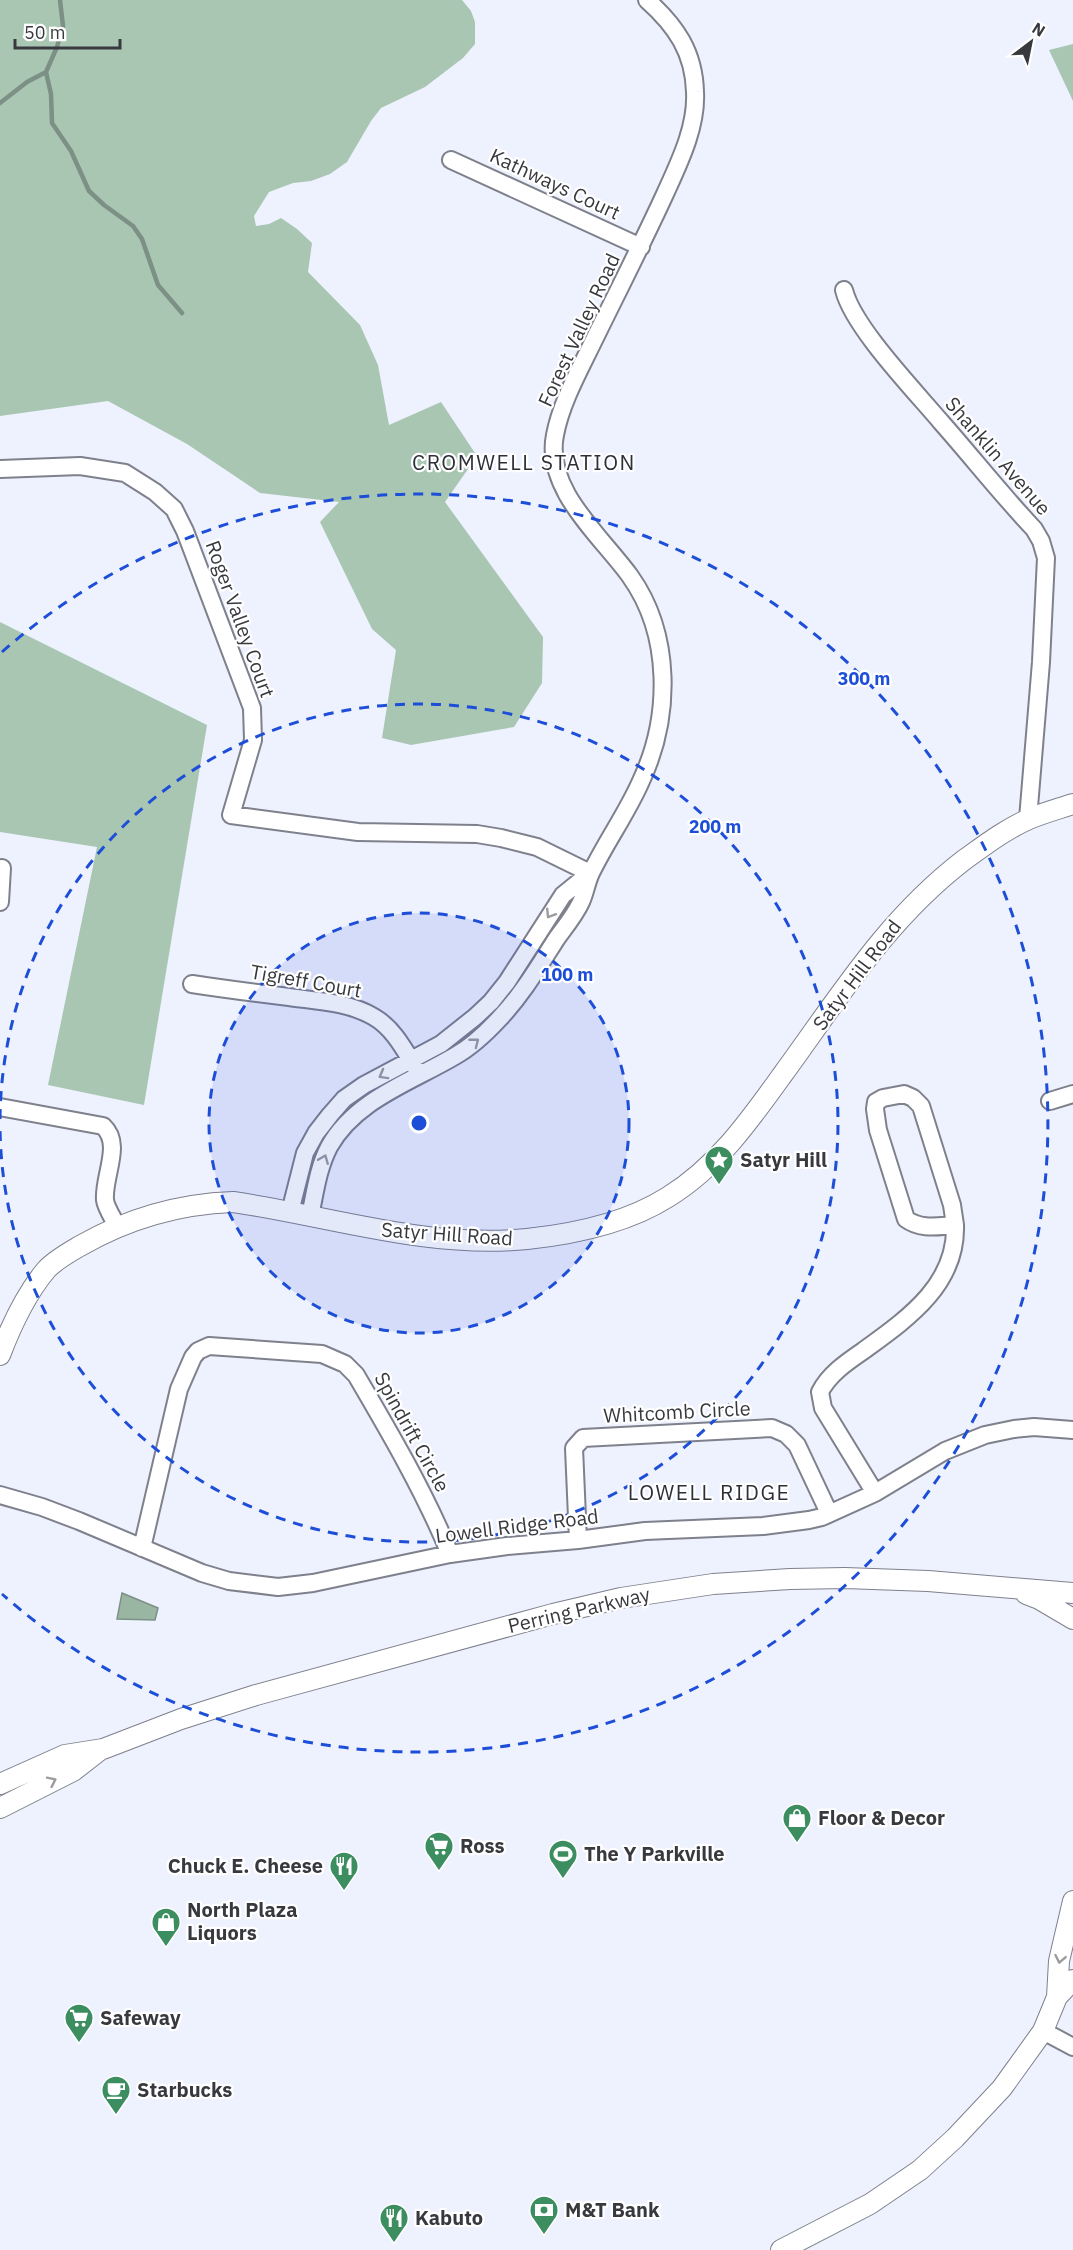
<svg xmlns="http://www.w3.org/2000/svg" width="1073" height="2250" viewBox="0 0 1073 2250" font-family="'IBM Plex Sans',sans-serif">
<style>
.forest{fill:#a9c6b3}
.water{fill:#99b6a3;stroke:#7c9085;stroke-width:1.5}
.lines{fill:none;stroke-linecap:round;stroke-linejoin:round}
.stream{stroke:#7c9085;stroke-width:4.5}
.minor-casing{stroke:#7e808c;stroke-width:20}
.tertiary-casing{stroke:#7e808c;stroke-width:22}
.minor{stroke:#fff;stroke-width:16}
.tertiary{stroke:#fff;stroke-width:20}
.oneway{stroke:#9c9c9e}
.ring{fill:none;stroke:#1d4ed8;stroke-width:3;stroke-dasharray:10 8}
.labels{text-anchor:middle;stroke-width:4.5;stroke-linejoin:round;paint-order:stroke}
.street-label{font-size:20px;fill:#38393e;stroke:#fff}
.poi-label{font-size:20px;font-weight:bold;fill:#38393e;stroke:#fff;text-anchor:start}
.neighbourhood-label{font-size:21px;letter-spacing:1.5px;fill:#2d2f39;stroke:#fff}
.centre{fill:#1d4ed8;stroke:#fff;stroke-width:3}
.ring-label{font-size:18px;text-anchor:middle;font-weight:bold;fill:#1d4ed8;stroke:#fff;stroke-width:4.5;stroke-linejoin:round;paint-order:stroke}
</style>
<rect width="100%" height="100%" fill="#eef1fe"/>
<path class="forest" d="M0,0H462L471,11L475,22V44L463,58L425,87L381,108L371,121L347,162L330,174L311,181L293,183L269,192L254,216L256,226L269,224L281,218L297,229L312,243L308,272L360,325L378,365L389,425L441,402L477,456L445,502L543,637L542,683L514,727L411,745L382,738L396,650L372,629L320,522L339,502L260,493L187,444L108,401L0,416Z
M1073,44V101L1049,50Z
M0,622L207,725L144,1105L48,1085L97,847L0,832Z"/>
<path class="water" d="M122,1593L158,1608L155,1620L117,1619Z"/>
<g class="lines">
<path class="stream" d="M60,0L63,26L57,47L46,72L51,94L52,123L71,151L89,191L104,205L133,226L142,239L158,285L182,313
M0,103L27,82L46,72"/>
<g class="minor-casing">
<path id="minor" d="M451,160L641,247
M844,290C853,327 915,391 941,422C972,457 1001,494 1034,529L1041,541L1046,558L1041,662L1028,819
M0,469L80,466L125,473L155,492L174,509L185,531L252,708L253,740L231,815L358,832L477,834L501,838L537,847L590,873
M0,902L2,868
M192,984C224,989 256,993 289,997C317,1001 349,1002 374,1017C393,1028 404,1049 415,1067
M904,1094L913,1098L921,1106L952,1205L955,1225C938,1226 921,1230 906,1219L878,1130L875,1109L876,1102L883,1098Z
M1050,1101L1073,1094
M0,1107L103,1126C123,1144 103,1176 105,1200C106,1208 113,1218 117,1226
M290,1212L305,1153L316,1133L330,1115L344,1099L364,1085L441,1044L475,1017L491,1002L507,982L563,895L590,873
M310,1216C315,1193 318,1168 329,1147C355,1100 411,1082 455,1056C471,1047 486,1033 499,1019C522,995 539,966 557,938C565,927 575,915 581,902C586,891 587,879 593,869C608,839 628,811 641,781C671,717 672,635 630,576C601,536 544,489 555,435C561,403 579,371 593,342C617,293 642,244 665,194C679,163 697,127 695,92C694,52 676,26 647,0
M875,1493L823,1408L820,1392C829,1374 847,1362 863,1351C907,1319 957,1285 955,1225
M0,1495L42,1507L79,1521L202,1573L229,1581L278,1587L313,1583L450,1554L507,1546L578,1540L645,1531L763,1526L809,1520L822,1517L875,1493L945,1451L985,1435L1014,1429L1034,1427L1073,1430
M578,1540L574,1448L583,1438L772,1428L786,1434L797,1445L829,1513
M142,1548L179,1389L193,1357L198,1351L209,1346L322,1354L345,1364L356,1375C390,1433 424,1491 450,1554
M1043,2031L1073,2047"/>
</g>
<g class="tertiary-casing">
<path id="tertiary" d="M0,1355C11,1326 26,1294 46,1270C55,1260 68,1253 80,1246C127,1219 177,1204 233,1202C330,1216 427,1249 527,1239C575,1234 627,1223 668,1197C717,1167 750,1120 783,1074C840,996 886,920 964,860C985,845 1006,829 1029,819C1043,813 1058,809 1073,804
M1026,1594L1039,1599L1073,1619
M0,1784L65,1755L103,1749L181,1719L256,1695L553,1614L621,1598L713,1584L790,1579L845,1578L928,1581L1073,1593
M0,1808L73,1771L100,1750
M1057,1997L1059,1961L1073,1901
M781,2250L870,2204L920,2170L955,2138L1002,2088L1043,2031L1057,1997L1073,1980"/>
</g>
<use href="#minor" class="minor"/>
<use href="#tertiary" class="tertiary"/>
</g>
<defs><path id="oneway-chevron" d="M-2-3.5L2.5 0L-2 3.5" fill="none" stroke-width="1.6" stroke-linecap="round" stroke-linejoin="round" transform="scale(1.5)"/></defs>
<g class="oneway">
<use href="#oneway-chevron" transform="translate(550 914) rotate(122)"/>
<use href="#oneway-chevron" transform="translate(475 1042) rotate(-38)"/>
<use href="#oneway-chevron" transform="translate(383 1075) rotate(151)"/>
<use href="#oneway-chevron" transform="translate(324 1159) rotate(-68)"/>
<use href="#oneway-chevron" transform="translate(52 1781) rotate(-26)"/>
<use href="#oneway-chevron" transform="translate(1060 1959) rotate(101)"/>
</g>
<circle cx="419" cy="1123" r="210" fill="#1d4ed8" fill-opacity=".12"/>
<g class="ring">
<circle cx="419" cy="1123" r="210"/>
<path d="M0 1119A419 419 0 1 1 0 1127"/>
<path d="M2 652A629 629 0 1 1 2 1594"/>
</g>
<defs>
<g id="sight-pin" transform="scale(1.5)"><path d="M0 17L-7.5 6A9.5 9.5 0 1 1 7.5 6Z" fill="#3c8e60" stroke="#fff"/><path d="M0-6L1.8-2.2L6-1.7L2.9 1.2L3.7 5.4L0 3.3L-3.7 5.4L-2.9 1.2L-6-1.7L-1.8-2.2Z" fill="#fff"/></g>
<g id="shop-pin" transform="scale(1.5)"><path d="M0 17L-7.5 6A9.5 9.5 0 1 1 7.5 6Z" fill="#3c8e60" stroke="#fff"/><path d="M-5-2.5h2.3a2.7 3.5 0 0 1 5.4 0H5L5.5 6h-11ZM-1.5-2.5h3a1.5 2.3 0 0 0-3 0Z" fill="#fff"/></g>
<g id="supermarket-pin" transform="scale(1.5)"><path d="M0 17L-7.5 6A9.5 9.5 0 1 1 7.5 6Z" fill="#3c8e60" stroke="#fff"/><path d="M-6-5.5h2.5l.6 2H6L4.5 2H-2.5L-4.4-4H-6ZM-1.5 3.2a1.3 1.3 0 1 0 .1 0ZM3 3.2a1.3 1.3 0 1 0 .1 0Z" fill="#fff"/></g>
<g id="stadium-pin" transform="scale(1.5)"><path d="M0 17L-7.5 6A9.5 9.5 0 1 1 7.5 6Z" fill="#3c8e60" stroke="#fff"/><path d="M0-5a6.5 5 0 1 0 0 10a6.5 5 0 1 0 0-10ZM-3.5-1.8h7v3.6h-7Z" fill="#fff"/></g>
<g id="restaurant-pin" transform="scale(1.5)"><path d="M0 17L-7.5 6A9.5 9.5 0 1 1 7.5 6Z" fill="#3c8e60" stroke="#fff"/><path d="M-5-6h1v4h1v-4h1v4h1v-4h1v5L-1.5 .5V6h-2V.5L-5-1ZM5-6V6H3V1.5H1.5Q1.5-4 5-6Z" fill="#fff"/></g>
<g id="cafe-pin" transform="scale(1.5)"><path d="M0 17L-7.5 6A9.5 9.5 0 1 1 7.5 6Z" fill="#3c8e60" stroke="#fff"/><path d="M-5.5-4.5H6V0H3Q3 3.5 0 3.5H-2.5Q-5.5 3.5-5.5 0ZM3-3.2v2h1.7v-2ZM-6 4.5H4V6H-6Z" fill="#fff"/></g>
<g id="bank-pin" transform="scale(1.5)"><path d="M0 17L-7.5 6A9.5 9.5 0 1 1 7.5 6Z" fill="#3c8e60" stroke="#fff"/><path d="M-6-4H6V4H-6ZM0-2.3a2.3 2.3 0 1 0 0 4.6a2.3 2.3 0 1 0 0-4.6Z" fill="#fff"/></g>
</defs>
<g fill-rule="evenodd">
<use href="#sight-pin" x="719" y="1160"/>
<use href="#shop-pin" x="797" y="1818"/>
<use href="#supermarket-pin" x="439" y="1846"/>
<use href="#stadium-pin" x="563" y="1854"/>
<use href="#restaurant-pin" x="344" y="1866"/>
<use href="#shop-pin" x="166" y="1922"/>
<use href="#supermarket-pin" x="79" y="2018"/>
<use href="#cafe-pin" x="116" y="2090"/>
<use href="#bank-pin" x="544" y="2210"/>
<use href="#restaurant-pin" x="394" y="2218"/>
</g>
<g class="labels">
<g class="street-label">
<text transform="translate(555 184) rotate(25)" y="7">Kathways Court</text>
<text transform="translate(579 330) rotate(-65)" y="7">Forest Valley Road</text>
<text transform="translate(998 456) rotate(49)" y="7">Shanklin Avenue</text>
<text transform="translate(240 619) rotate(70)" y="7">Roger Valley Court</text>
<text transform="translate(857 975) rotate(-53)" y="7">Satyr Hill Road</text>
<text transform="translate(306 981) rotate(10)" y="7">Tigreff Court</text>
<text transform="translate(447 1234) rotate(4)" y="7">Satyr Hill Road</text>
<text transform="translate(677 1412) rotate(-3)" y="7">Whitcomb Circle</text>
<text transform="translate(412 1432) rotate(61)" y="7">Spindrift Circle</text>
<text transform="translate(517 1526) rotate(-7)" y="7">Lowell Ridge Road</text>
<text transform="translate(579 1610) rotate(-13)" y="7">Perring Parkway</text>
</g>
<g class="poi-label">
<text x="740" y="1167">Satyr Hill</text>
<text x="818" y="1825">Floor &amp; Decor</text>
<text x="460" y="1853">Ross</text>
<text x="584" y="1861">The Y Parkville</text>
<text x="323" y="1873" text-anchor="end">Chuck E. Cheese</text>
<text x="187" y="1917">North Plaza<tspan x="187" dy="23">Liquors</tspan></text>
<text x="100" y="2025">Safeway</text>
<text x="137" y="2097">Starbucks</text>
<text x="565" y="2217">M&amp;T Bank</text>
<text x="415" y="2225">Kabuto</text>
</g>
<g class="neighbourhood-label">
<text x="524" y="470">CROMWELL STATION</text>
<text x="709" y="1500">LOWELL RIDGE</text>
</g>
</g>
<circle cx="419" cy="1123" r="9" class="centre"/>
<g class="ring-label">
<text x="864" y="685">300 m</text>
<text x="715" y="833">200 m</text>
<text x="567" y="981">100 m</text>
</g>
<g transform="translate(1031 42) rotate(32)" stroke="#ffffff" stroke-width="4.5" paint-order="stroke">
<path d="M0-4.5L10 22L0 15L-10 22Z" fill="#38393e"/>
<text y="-9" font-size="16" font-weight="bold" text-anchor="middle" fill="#38393e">N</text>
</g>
<path d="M15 39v9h105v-9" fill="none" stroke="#38393e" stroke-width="3"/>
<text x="24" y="39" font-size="18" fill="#38393e" stroke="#ffffff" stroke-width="4.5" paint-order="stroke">50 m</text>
</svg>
